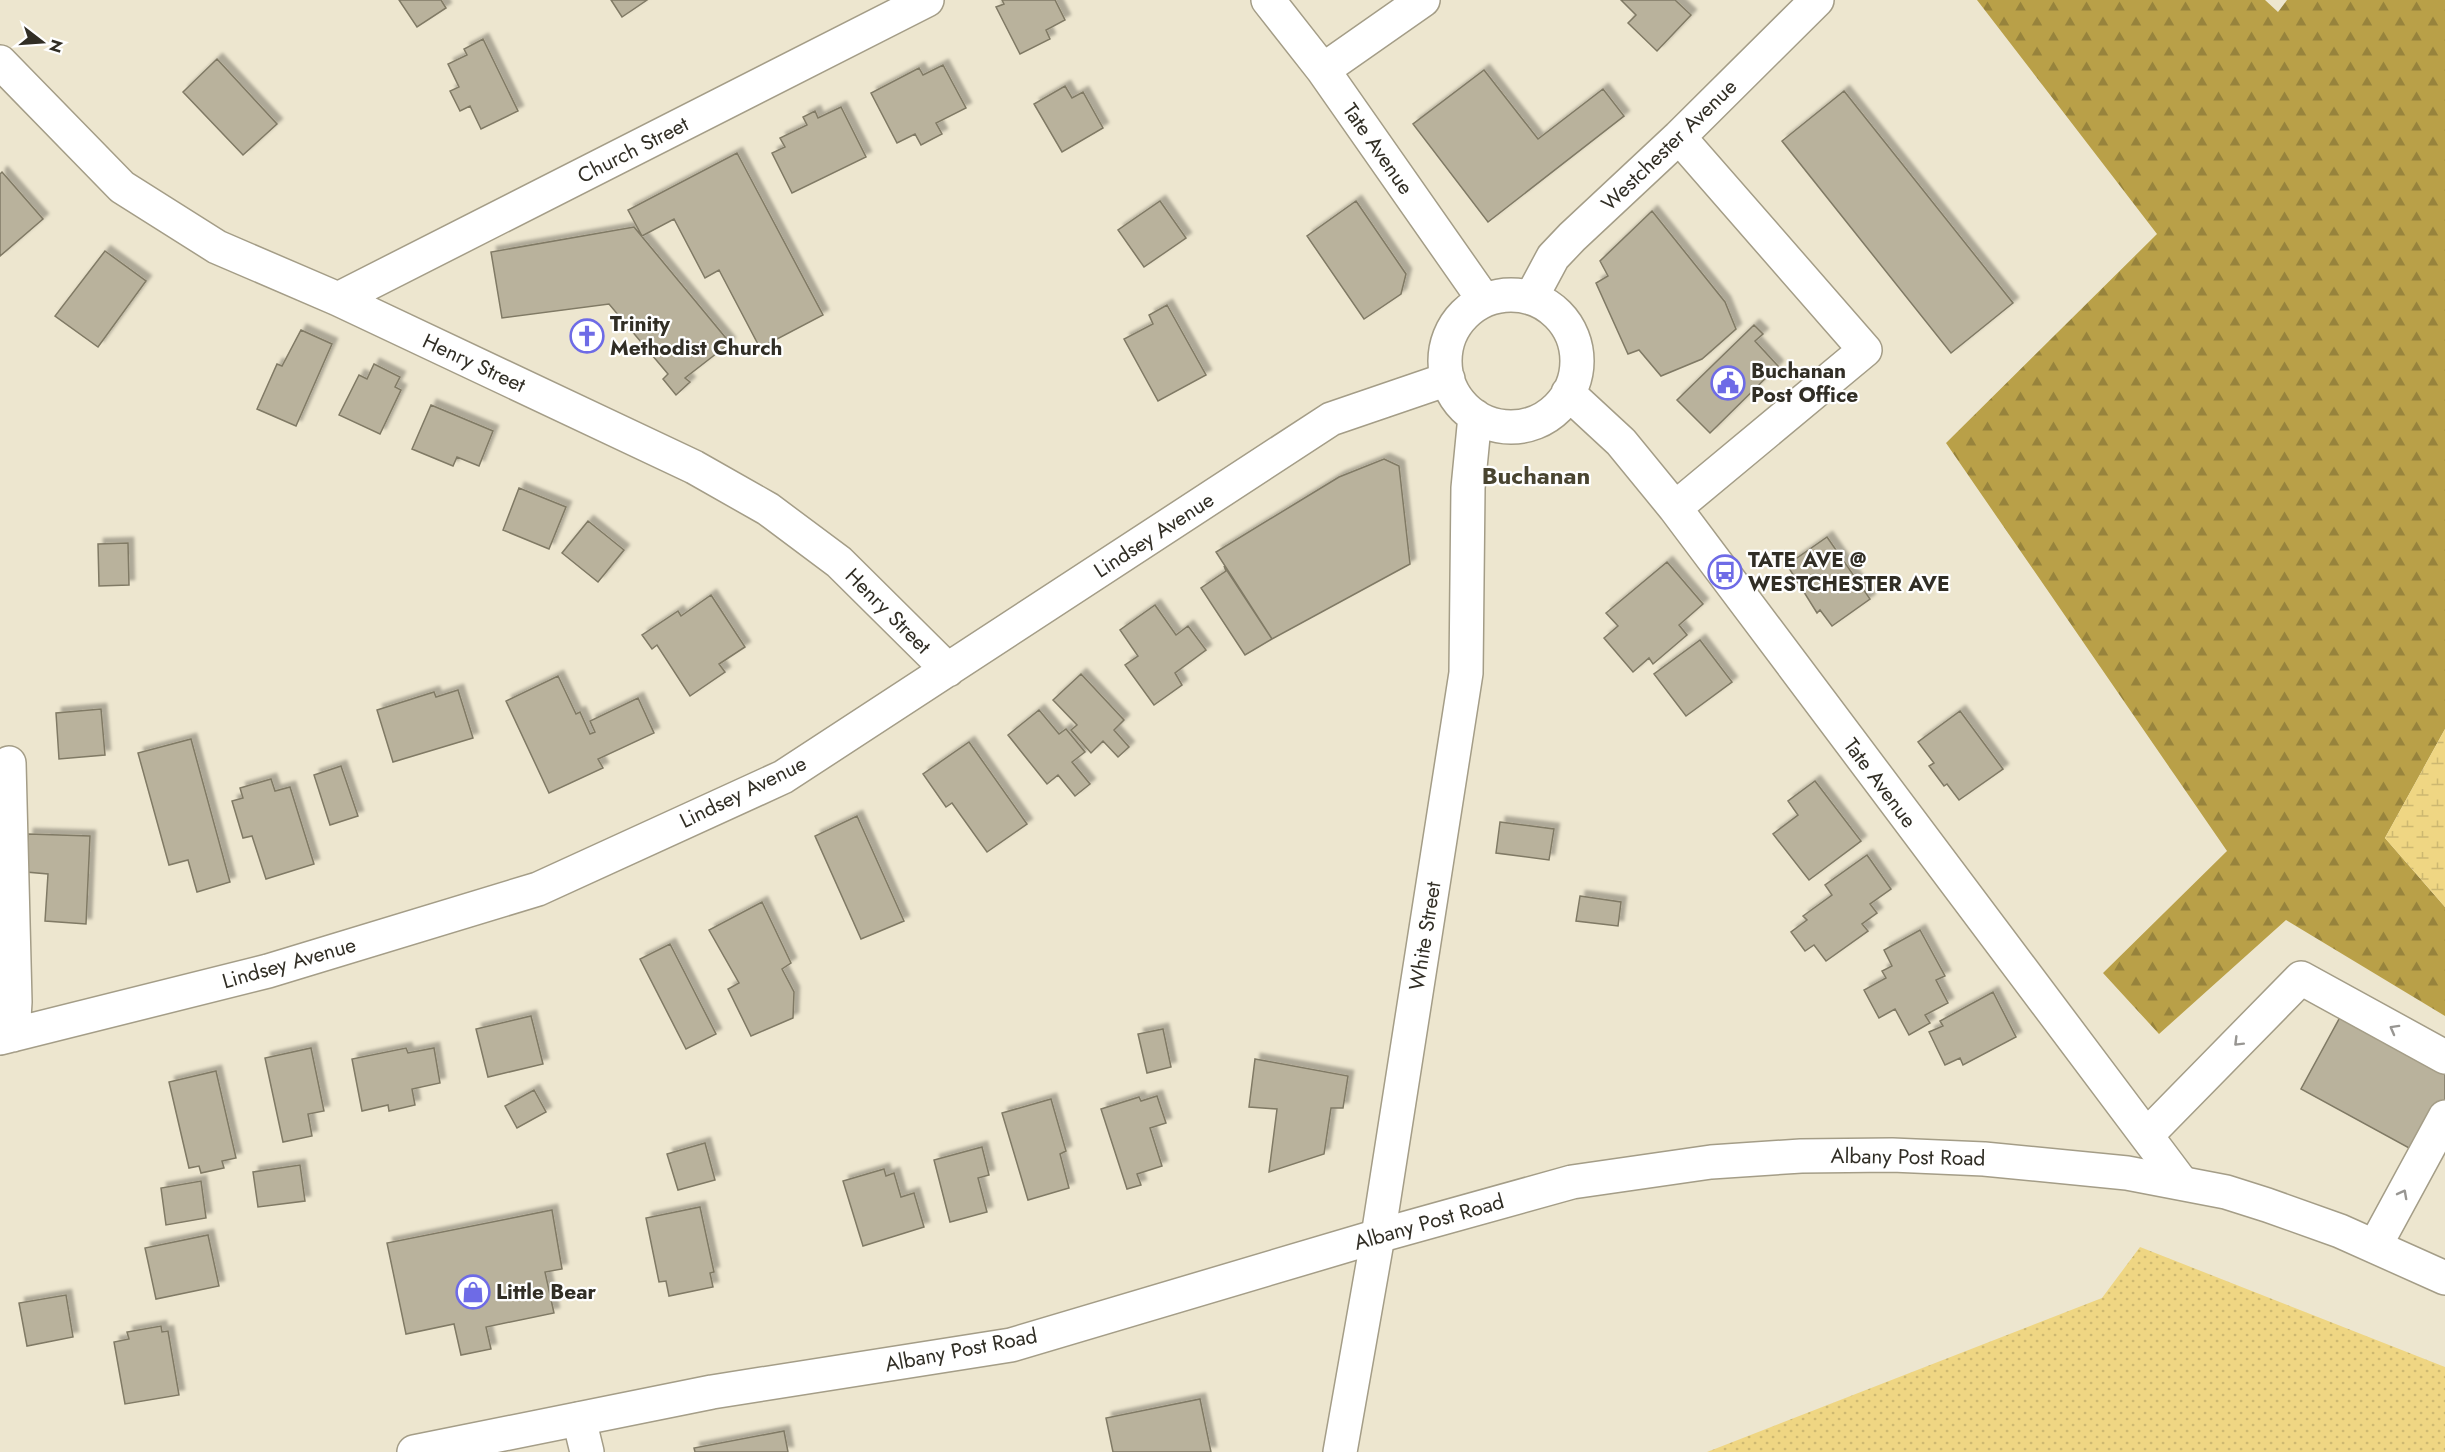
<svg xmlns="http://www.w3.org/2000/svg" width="2445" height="1452" viewBox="0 0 2445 1452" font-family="Jost,sans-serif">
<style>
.grass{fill:url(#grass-dots)}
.forest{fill:url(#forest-firs)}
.wetland{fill:url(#wetland-marsh)}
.building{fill:#b9b29c;stroke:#807a65;stroke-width:1.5;filter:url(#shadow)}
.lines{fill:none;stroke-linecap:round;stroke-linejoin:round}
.minor-casing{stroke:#a49d87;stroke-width:36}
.major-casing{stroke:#a49d87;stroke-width:36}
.minor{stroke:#fff;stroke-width:33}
.major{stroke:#fff;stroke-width:33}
.oneway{stroke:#989692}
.labels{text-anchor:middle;stroke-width:4.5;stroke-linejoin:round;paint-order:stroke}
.street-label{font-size:21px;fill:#312e25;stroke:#fff}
.poi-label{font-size:21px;font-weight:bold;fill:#312e25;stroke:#fff;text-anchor:start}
.quarter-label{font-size:24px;font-weight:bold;fill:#494430;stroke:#fff}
</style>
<defs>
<pattern id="grass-dots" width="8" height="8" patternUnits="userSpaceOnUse" patternTransform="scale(1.5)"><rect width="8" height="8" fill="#efd683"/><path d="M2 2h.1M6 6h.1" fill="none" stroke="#cdb871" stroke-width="1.8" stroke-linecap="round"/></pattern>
<pattern id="forest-firs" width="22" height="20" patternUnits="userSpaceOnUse" patternTransform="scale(1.5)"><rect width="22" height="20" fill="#b9a048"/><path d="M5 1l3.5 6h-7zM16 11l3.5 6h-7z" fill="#97833c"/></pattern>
<pattern id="wetland-marsh" width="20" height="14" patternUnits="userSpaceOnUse" patternTransform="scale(1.5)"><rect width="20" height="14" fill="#efd683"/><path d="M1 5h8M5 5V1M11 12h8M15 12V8" fill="none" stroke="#cdb871"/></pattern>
<filter id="shadow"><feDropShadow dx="5.5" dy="-5.5" stdDeviation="1.5" flood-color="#0004"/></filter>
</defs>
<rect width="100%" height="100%" fill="#ede6cf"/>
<path class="grass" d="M2140,1247L2445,1367V1452H1707L2102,1298Z"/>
<path class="forest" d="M1977,0H2265L2278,12L2287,0H2445V729L2385,838L2445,907V1016L2286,920L2159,1034L2103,973L2227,851L1946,443L2157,234Z"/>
<path class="wetland" d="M2445,729V907L2385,838Z"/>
<path class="building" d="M399,0H441L446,8L417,27Z
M611,0H647L622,17Z
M1002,0H1055L1065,20L1046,30L1050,39L1020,54L996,7L1004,4Z
M1621,0H1675L1691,15L1657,51L1628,23L1636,15Z
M483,39L518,111L481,129L470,106L460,111L450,91L459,87L448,64L467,55L464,49Z
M217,59L277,124L243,155L183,92Z
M943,65L966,108L936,123L942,134L921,145L915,134L897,143L871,93L919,68L923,75Z
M1484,70L1538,139L1603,89L1624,116L1488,222L1413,124Z
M1065,86L1072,98L1083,92L1103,128L1062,152L1034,104Z
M1844,91L2013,303L1951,353L1782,141Z
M841,107L866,157L792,193L772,153L785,147L780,138L807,125L803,117L815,111L818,118Z
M737,153L823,315L760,348L719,270L705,278L674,219L642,236L628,210Z
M2,172L43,219L0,256V174Z
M1160,201L1186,238L1144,267L1118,230Z
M1356,201L1406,274L1401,294L1364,319L1307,236Z
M1652,211L1725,302L1736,329L1702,359L1661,376L1639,350L1628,354L1596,283L1608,276L1600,261Z
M634,227L730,343L685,378L690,382L676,395L663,379L668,374L609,304L502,318L491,252Z
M105,251L146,281L98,347L55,316Z
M1167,305L1206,375L1158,401L1124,339L1153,324L1149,315Z
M1754,325L1763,334L1755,341L1778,366L1710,433L1677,400Z
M301,330L332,344L296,426L257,409L277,364L282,366Z
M374,364L400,377L395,387L401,390L380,434L339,415L359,375L367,379Z
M431,405L493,431L479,466L457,457L453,466L412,449Z
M1384,459L1399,466L1410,564L1272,639L1216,552L1339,477Z
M519,488L566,507L549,549L503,530Z
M588,521L624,550L598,582L562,553Z
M1827,537L1870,599L1832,626L1820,610L1817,613L1787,565Z
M128,543L129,585L99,586L98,544Z
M1667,562L1703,604L1679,625L1687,635L1653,664L1649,658L1633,672L1604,638L1618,626L1606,613Z
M1224,566L1272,639L1245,655L1201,588L1226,571Z
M711,595L745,647L719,664L725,672L690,696L657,645L652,649L642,635L678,611L681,616Z
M1155,605L1176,635L1188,626L1206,650L1175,673L1182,685L1154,705L1125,665L1138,656L1120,630Z
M1700,640L1732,682L1686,716L1654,674Z
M1081,674L1124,720L1114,730L1129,747L1118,757L1103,741L1091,753L1071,730L1077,725L1053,700Z
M558,676L576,714L580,712L590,734L595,732L590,721L638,698L654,733L598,759L603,768L549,793L506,701Z
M458,690L473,738L393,762L377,710L434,692L436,697Z
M101,709L105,755L59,759L56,713Z
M1039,710L1059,734L1066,729L1085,752L1072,762L1090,784L1075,796L1058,775L1047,784L1008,735Z
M1960,711L2003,769L1959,800L1947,784L1944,786L1929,766L1934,763L1918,742Z
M191,739L230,882L197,892L188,860L169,865L138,753Z
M969,742L1027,824L987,852L952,803L946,807L923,774Z
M341,766L358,816L330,825L314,775Z
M271,779L275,791L290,787L314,864L266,879L252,836L243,838L232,801L243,798L240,788Z
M1815,781L1861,841L1809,880L1773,834L1798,815L1788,801Z
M857,816L904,921L861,939L815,836Z
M1500,822L1554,829L1549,860L1496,853Z
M28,834L90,836L86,924L45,921L48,874L26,872Z
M1867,855L1891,889L1870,904L1877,913L1862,924L1868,931L1826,961L1814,945L1805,951L1791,932L1807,920L1803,916L1832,895L1825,885Z
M1580,896L1621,902L1618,926L1576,921Z
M762,902L791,963L782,969L794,992L793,1018L751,1036L728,989L739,983L709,930Z
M1920,930L1945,976L1936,980L1948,1003L1925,1015L1930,1023L1909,1035L1895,1009L1879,1018L1864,990L1886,978L1882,971L1892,966L1884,950Z
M670,944L716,1034L686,1049L640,959Z
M1993,992L2016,1037L1963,1065L1960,1058L1945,1065L1929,1032L1943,1026L1940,1021Z
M2345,1008L2445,1062V1109L2420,1154L2301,1089Z
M531,1016L543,1064L488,1077L476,1029Z
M1163,1029L1171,1067L1147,1073L1138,1034Z
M311,1048L324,1111L308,1114L312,1136L283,1142L265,1058Z
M406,1048L408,1053L434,1048L440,1083L412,1089L415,1105L389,1111L388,1105L362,1111L352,1059Z
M1255,1059L1348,1076L1343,1108H1331L1324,1154L1269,1172L1277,1109L1249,1107Z
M216,1071L236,1158L222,1161L224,1168L201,1173L199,1166L189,1168L169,1082Z
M534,1090L546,1112L517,1128L505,1106Z
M1157,1096L1166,1123L1150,1128L1162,1166L1137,1174L1141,1185L1127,1189L1101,1109L1139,1097L1141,1101Z
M1051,1099L1066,1151L1060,1154L1069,1188L1028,1200L1002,1113Z
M705,1143L715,1180L678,1190L667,1154Z
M982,1147L989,1175L978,1178L987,1212L950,1222L934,1160Z
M300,1165L305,1201L258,1207L253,1172Z
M884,1169L886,1176L894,1173L901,1197L914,1193L924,1227L863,1246L843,1181Z
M201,1181L206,1218L166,1225L161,1188Z
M700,1207L714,1272L710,1273L713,1287L669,1296L666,1281L659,1282L646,1218Z
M552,1210L562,1269L545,1272L554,1313L486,1327L491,1349L461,1355L454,1324L406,1334L387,1243Z
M208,1235L219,1286L156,1299L145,1248Z
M66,1295L73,1337L27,1346L19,1303Z
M161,1326L162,1332L168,1331L179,1395L125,1404L114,1342L129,1339L127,1332Z
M1200,1399L1211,1452H1113L1106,1418Z
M784,1431L788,1452H695L694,1448Z"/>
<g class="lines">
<g class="minor-casing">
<path id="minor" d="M1268,0L1323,70L1484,300
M0,62L122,187L217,247L338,299L694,467L768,509L839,562L948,670
M1323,70L1423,0
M1445 361a66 66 0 1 1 132 0a66 66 0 1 1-132 0Z
M1531,298L1553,257L1572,237L1679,137L1817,0
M338,299L927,0
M1568,393L1621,442L1675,508L2181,1182
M1675,508L1865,350L1679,137
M9,763L15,1002L13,1035
M0,1038L268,971L538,889L783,777L1331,419L1448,379
M2147,1135L2301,978L2445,1057
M2375,1246L2445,1117
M579,1419L587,1452
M1340,1452L1378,1236L1466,673L1468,488L1475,416"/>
</g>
<g class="major-casing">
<path id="major" d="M414,1452L712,1392L1011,1345L1378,1236L1572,1182L1711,1162L1801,1156L1892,1155L1984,1159L2127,1173L2226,1192L2267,1205L2340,1231L2445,1278"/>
</g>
<use href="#minor" class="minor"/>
<use href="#major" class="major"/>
</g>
<defs><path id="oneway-chevron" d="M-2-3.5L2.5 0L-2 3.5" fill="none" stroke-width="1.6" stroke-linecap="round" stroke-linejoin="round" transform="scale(1.5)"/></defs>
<g class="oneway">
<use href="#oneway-chevron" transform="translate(2394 1029) rotate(-151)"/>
<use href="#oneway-chevron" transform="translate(2238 1042) rotate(135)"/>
<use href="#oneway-chevron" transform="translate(2403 1194) rotate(-62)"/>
</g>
<defs>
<g id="church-ring" transform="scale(1.725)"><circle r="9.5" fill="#fff" stroke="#6e6be6" stroke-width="1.5"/><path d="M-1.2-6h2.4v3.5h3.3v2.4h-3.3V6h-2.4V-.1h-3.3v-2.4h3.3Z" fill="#6e6be6"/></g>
<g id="civic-ring" transform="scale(1.725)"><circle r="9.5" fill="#fff" stroke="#6e6be6" stroke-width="1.5"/><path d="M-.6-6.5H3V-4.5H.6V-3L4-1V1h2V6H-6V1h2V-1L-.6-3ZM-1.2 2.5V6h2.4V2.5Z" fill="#6e6be6"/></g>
<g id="bus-ring" transform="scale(1.725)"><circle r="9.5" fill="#fff" stroke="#6e6be6" stroke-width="1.5"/><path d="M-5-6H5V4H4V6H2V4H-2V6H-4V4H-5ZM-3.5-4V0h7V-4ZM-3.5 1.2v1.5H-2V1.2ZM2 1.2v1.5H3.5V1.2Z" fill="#6e6be6"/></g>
<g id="shop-ring" transform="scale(1.725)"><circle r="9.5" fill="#fff" stroke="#6e6be6" stroke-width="1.5"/><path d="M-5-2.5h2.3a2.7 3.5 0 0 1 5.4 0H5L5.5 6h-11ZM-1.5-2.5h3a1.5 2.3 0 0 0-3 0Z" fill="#6e6be6"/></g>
</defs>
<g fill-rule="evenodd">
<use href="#church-ring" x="587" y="336"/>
<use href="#civic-ring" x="1728" y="383"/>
<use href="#bus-ring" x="1725" y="572"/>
<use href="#shop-ring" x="473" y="1292"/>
</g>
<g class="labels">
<g class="street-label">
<text transform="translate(1669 145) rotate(-44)" y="7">Westchester Avenue</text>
<text transform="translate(1378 149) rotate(55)" y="7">Tate Avenue</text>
<text transform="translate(633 150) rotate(-27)" y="7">Church Street</text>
<text transform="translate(474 363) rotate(25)" y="7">Henry Street</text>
<text transform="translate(1154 535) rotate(-33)" y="7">Lindsey Avenue</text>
<text transform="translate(888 611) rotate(45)" y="7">Henry Street</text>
<text transform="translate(1880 783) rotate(53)" y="7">Tate Avenue</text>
<text transform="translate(743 792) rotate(-26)" y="7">Lindsey Avenue</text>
<text transform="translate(1425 936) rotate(-81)" y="7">White Street</text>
<text transform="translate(289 963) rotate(-16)" y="7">Lindsey Avenue</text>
<text transform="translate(1908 1157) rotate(1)" y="7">Albany Post Road</text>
<text transform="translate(1429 1222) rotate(-16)" y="7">Albany Post Road</text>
<text transform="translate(961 1350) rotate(-11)" y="7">Albany Post Road</text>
</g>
<g class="poi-label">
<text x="610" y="331">Trinity<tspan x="610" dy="24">Methodist Church</tspan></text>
<text x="1751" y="378">Buchanan<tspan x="1751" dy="24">Post Office</tspan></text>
<text x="1748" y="567">TATE AVE @<tspan x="1748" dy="24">WESTCHESTER AVE</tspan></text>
<text x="496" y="1299">Little Bear</text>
</g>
<g class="quarter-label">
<text x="1536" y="484">Buchanan</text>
</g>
</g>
<g transform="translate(42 42) rotate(107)" stroke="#ffffff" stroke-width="4.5" paint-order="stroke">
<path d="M0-4.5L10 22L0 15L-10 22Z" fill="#312e25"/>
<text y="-9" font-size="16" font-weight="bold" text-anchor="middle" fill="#312e25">N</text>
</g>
</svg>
